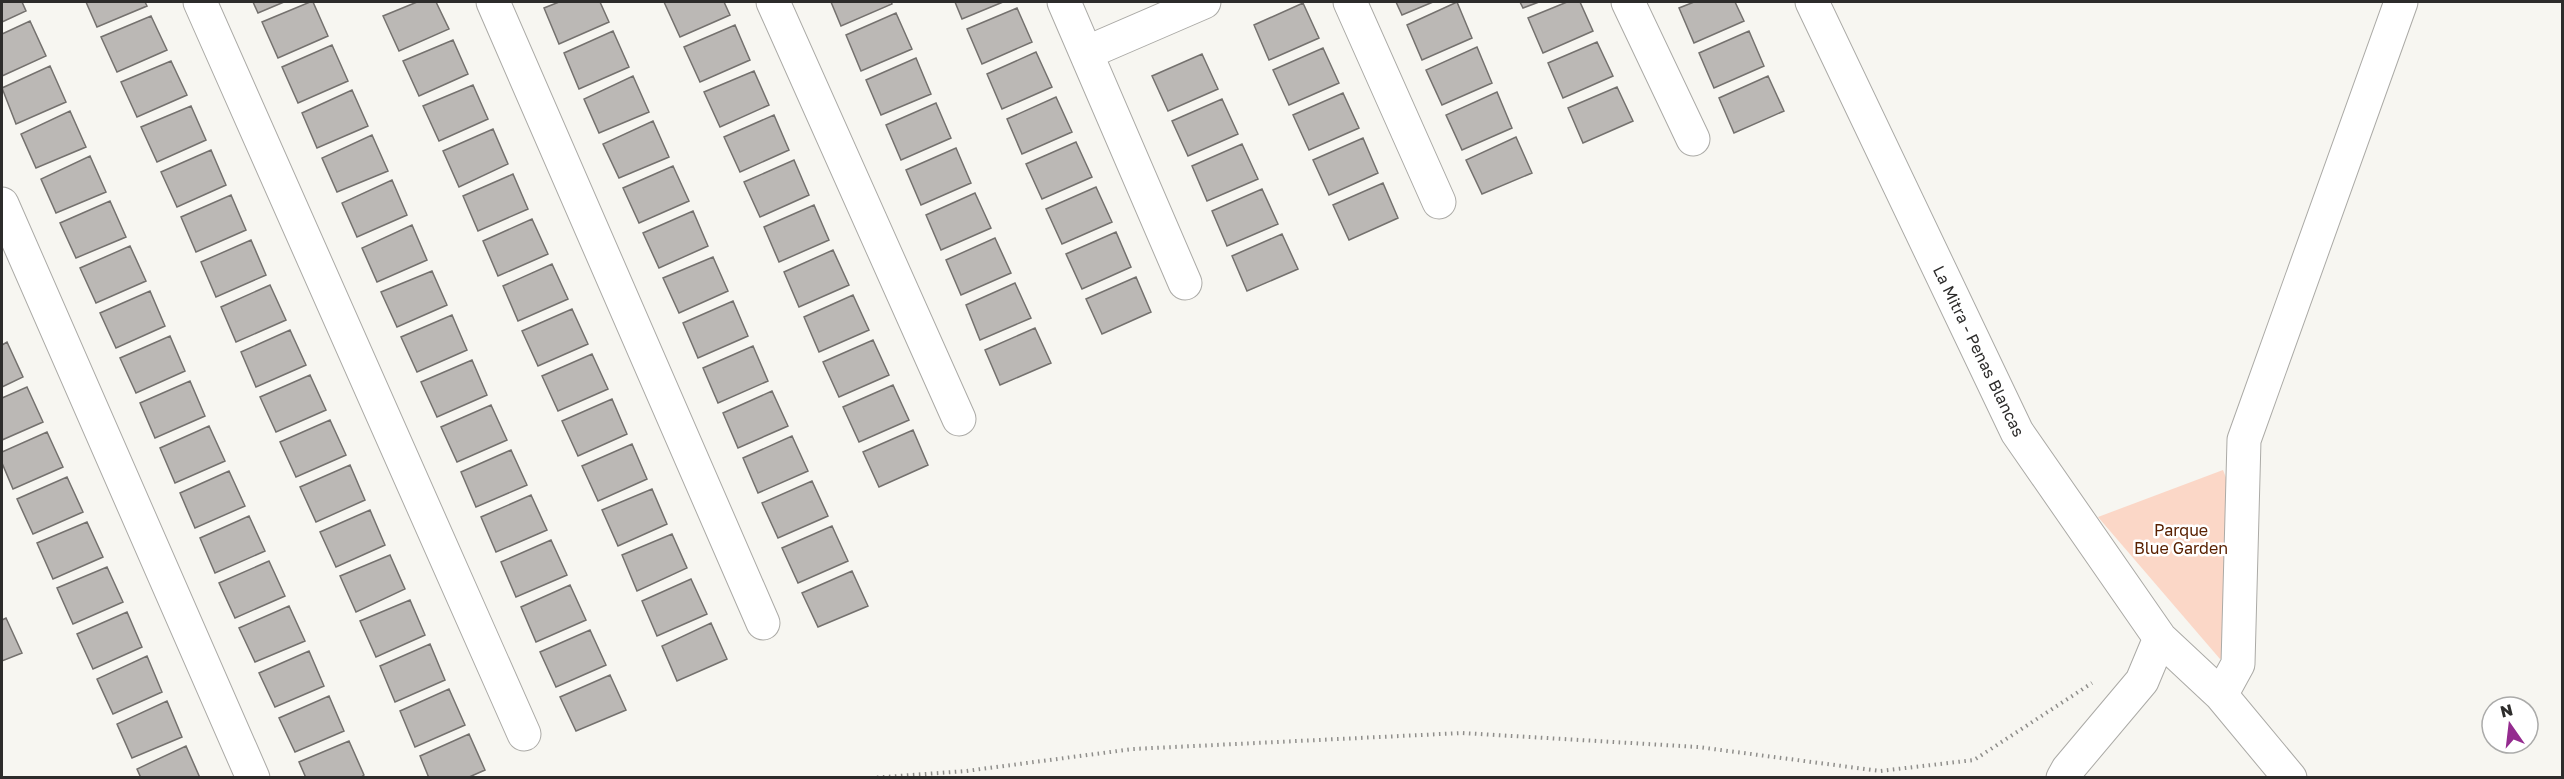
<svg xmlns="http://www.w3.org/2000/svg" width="2564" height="779" viewBox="0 0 2564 779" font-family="'Golos Text',sans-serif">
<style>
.green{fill:#fbd7c7}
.building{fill:#bbb8b5;stroke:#74716e;stroke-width:1.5}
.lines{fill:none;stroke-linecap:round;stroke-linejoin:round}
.minor-casing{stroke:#abaaa6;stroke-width:35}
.path{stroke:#8f8e8b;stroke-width:4;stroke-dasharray:1.5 4.5;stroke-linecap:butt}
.minor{stroke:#fff;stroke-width:33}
.labels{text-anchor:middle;stroke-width:5;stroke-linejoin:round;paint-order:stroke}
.street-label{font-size:16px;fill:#2d2c2b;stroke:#fff}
.park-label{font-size:16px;fill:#592001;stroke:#fff}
</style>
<rect width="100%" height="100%" fill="#f7f6f1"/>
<path class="green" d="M2223,470L2229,485L2231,653L2220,659L2098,517Z"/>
<path class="building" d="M2,2H22L26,11L2,22Z
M86,2H145L147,6L97,27Z
M253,2H284L258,13Z
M310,2H313L328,36L278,58L262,22Z
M417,2H436L449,29L399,51L383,16Z
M559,2H600L609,22L559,44L544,8Z
M664,2H724L730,15L680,37Z
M831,2H891L892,4L841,26Z
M955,2H1003L962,19Z
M1396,2H1433L1402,15Z
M1457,2L1472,38L1422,60L1407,25Z
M1520,2H1539L1523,8Z
M1567,2H1580L1593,31L1543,53L1528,18Z
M1694,2H1735L1744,21L1694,43L1679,8Z
M1303,3L1319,38L1269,60L1254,25Z
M1017,8L1032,42L982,64L967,29Z
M896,13L912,49L861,71L846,35Z
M151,16L167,50L117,72L101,37Z
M30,21L46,56L2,76V34Z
M735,25L750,60L700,82L684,47Z
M613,31L629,67L579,89L564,53Z
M1749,31L1764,66L1714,88L1699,53Z
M453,40L468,74L419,96L403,61Z
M1597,42L1613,76L1563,98L1548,63Z
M332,45L348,81L298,103L282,67Z
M1477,47L1492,83L1442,105L1426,70Z
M1323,48L1339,83L1289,105L1273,70Z
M1036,52L1052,87L1002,109L987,74Z
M1202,54L1218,89L1168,111L1152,76Z
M916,58L931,94L881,115L866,80Z
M171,61L187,95L137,117L121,82Z
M50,66L66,102L16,124L2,88Z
M754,71L769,105L720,127L704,92Z
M633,76L649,112L599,133L584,99Z
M1768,76L1784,111L1734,133L1719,98Z
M473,85L488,119L439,141L423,106Z
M1617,87L1633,121L1583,143L1568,108Z
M352,90L368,126L317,148L302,113Z
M1497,92L1512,128L1462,150L1446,115Z
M1343,93L1359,128L1309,150L1293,115Z
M1056,97L1072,132L1022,154L1007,119Z
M1222,99L1238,134L1188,156L1172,121Z
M936,103L951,138L901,160L886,125Z
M191,106L206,140L157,162L141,127Z
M70,111L86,147L36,168L21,134Z
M774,115L789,150L740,172L724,137Z
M653,121L669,157L619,178L603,144Z
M493,129L508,164L459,187L443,151Z
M372,135L388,171L337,192L322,158Z
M1516,137L1532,173L1482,194L1466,160Z
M1363,138L1378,173L1329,195L1313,160Z
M1076,142L1092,177L1042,199L1026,164Z
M1242,144L1258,179L1207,201L1192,166Z
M956,148L971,183L921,205L906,170Z
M211,150L226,185L177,207L161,172Z
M90,156L106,192L56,213L41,179Z
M794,160L809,195L760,217L744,182Z
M673,166L689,201L639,223L623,188Z
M513,174L528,209L478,231L463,196Z
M392,180L407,215L357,237L342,203Z
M1383,183L1398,218L1349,240L1333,205Z
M1096,187L1112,222L1062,244L1046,209Z
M1262,189L1278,224L1227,246L1212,211Z
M975,193L991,228L941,250L926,215Z
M231,195L246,230L196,252L181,217Z
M110,201L126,237L76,258L60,223Z
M814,205L829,240L779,262L764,227Z
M693,211L708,246L659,268L643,233Z
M532,219L548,254L498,276L483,241Z
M412,225L427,260L377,282L362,248Z
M1116,232L1131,267L1082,289L1066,254Z
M1282,234L1298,269L1247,291L1232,256Z
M995,238L1011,273L961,295L946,260Z
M251,240L266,275L216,297L201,262Z
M130,246L146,281L96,303L80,268Z
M833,250L849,285L799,307L784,272Z
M713,257L728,291L679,313L663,278Z
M552,264L568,299L518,321L503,286Z
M432,271L447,305L397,327L381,292Z
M1136,277L1151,312L1102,334L1086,299Z
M1015,283L1031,318L980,340L966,305Z
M270,285L286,320L236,342L221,307Z
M150,291L165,326L116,348L100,313Z
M853,295L869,330L819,352L804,317Z
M733,301L748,336L698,358L683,323Z
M572,309L588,344L538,366L522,331Z
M452,315L467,350L417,372L401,337Z
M1035,328L1051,363L1000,385L985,350Z
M290,330L306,365L256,387L241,352Z
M170,336L185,371L136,393L120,358Z
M873,340L889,375L839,397L823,362Z
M7,342L23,377L2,387V345Z
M753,346L768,381L718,403L703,368Z
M592,354L608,389L558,411L542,376Z
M472,360L487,395L437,417L421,382Z
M310,375L326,410L276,432L260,397Z
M190,381L205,416L155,438L140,403Z
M893,385L909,420L859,442L843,407Z
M27,387L43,422L2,440V398Z
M772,391L788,426L738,448L723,413Z
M612,399L627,434L578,456L562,421Z
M491,405L507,440L457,462L441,427Z
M330,420L346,455L296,477L280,442Z
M209,426L225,461L175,483L160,448Z
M913,430L928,465L879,487L863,452Z
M47,432L63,467L13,489L2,463V452Z
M792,436L808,471L758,493L743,458Z
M632,444L647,479L598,501L582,466Z
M511,450L527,485L476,507L461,472Z
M350,465L365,500L316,522L300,487Z
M229,471L245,506L195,528L180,493Z
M67,477L83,512L33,534L17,499Z
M812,481L828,516L778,538L762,503Z
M652,489L667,524L618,546L602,510Z
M531,495L547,530L496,552L481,517Z
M370,510L385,545L336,567L320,532Z
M249,516L265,551L215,573L200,538Z
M87,522L103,557L53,579L37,543Z
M832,526L848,561L798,583L782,548Z
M672,534L687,568L637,591L622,555Z
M551,540L567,575L516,597L501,562Z
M390,555L405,589L356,612L340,576Z
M269,561L285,596L235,618L219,583Z
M107,567L123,602L73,624L57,588Z
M852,571L868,606L818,627L802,593Z
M691,579L707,614L657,636L642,601Z
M570,585L586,620L536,642L521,607Z
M410,600L425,635L376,657L360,621Z
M289,606L305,641L255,662L239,628Z
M127,612L142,647L93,669L77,634Z
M6,618L22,653L2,661V620Z
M711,623L727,659L677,681L662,646Z
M590,630L606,665L556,687L540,652Z
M430,644L445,680L395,702L380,666Z
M309,651L324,686L275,707L259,673Z
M147,656L162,692L113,714L97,679Z
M610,675L626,710L576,731L560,697Z
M449,689L465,725L415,747L400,711Z
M329,696L344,731L295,752L279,718Z
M167,701L182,737L132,758L117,724Z
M469,734L485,770L467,778H429L420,756Z
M349,741L364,775L360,778H306L299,762Z
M186,746L200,778H141L137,769Z"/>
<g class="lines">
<g class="minor-casing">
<path id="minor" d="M200,2L524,734
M493,2L763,623
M773,2L959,419
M1064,2L1185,283
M1350,2L1439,202
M1628,2L1693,139
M1812,2L2017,432L2160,638L2221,695L2290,778
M1086,53L1204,2
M2,204L253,778
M2221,695L2238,664L2244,440L2401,2
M2063,778L2068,769L2142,681L2160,638"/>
</g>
<path class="path" d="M871,778L966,771L1133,749L1462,733L1698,747L1880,771L1974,760L2092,683"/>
<use href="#minor" class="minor"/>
</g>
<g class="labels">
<g class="street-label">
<text transform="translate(1979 351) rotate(64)" y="6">La Mitra - Penas Blancas</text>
</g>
<g class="park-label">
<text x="2181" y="536">Parque<tspan x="2181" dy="18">Blue Garden</tspan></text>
</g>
</g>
<rect width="2564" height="779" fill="none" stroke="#2d2c2b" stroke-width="6"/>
<g transform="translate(2510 725) rotate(346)"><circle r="28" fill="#ffffff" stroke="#ababaa" stroke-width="1.5"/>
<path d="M0-4.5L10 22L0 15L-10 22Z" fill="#942b8f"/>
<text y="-9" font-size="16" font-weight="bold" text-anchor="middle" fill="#2d2c2b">N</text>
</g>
</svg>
